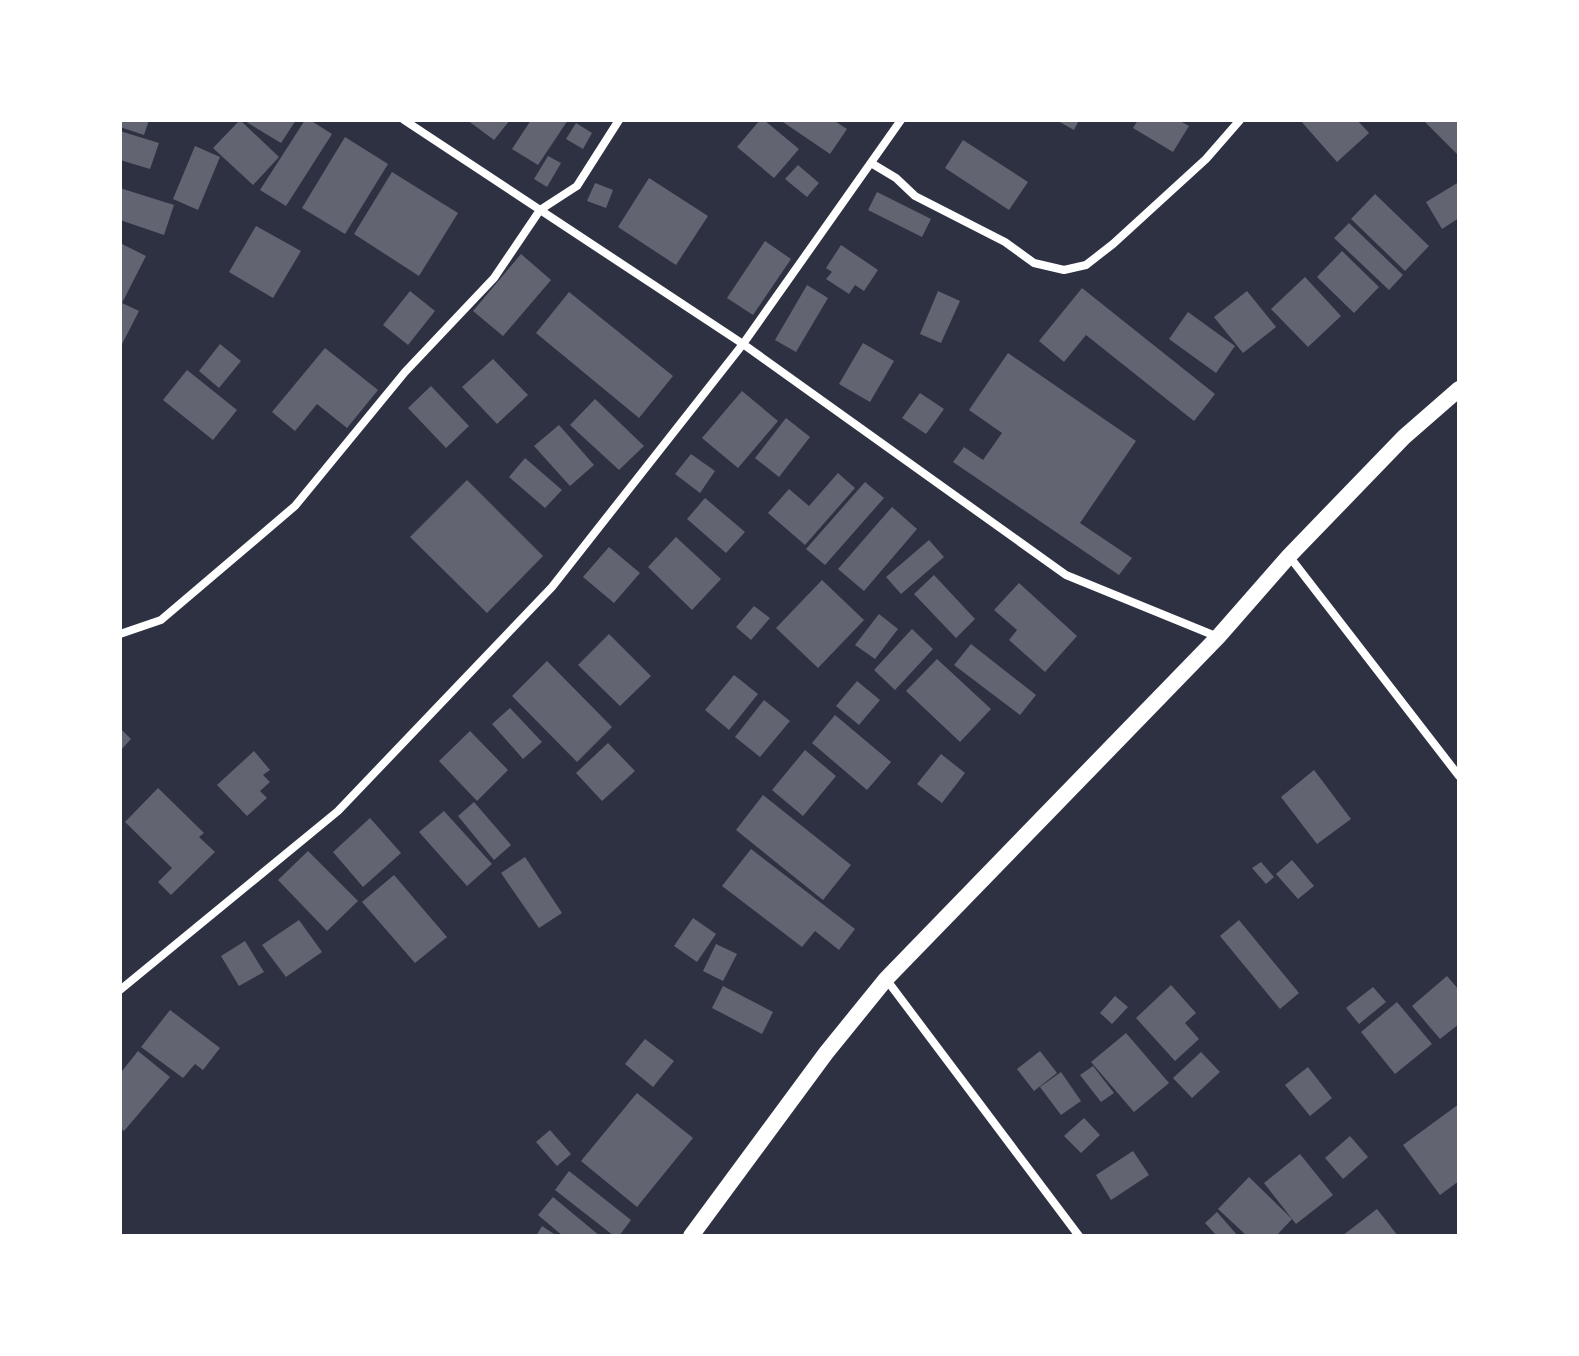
<svg xmlns="http://www.w3.org/2000/svg" width="1579" height="1356" viewBox="0 0 1579 1356" font-family="'Sofia Sans Condensed',sans-serif">
<style>
.building{fill:#626471}
.lines{fill:none;stroke-linecap:round;stroke-linejoin:round}
.minor{stroke:#fff;stroke-width:8}
.secondary{stroke:#fff;stroke-width:16}
</style>
<rect width="100%" height="100%" fill="#2d3142"/>
<path class="building" d="M120,120H149L144,135L120,127Z
M240,120L279,157L253,185L213,148Z
M243,120H296L281,143Z
M305,120H310L332,134L286,206L260,190Z
M467,120H510L494,140Z
M531,120H568L538,165L512,149Z
M760,120H764L799,149L774,178L737,147Z
M780,120H833L847,129L830,154Z
M1056,120H1079L1074,130Z
M1138,120H1178L1189,126L1173,152L1133,128Z
M1300,120H1357L1369,133L1337,162Z
M1423,120H1459V156Z
M576,123L592,133L583,149L566,139Z
M120,131L159,143L150,169L120,160Z
M345,137L388,164L345,234L302,208Z
M963,140L1028,182L1009,210L945,168Z
M195,146L220,157L198,210L173,199Z
M548,156L561,163L547,187L534,179Z
M798,165L819,183L807,197L785,179Z
M392,172L458,213L419,276L354,234Z
M649,178L708,216L676,265L618,227Z
M1459,182V218L1442,229L1426,202Z
M595,183L613,190L606,208L587,201Z
M120,188L174,205L164,235L120,220Z
M877,192L931,219L922,237L868,210Z
M1375,194L1429,246L1405,271L1351,219Z
M1349,223L1403,275L1389,290L1334,238Z
M256,226L301,251L273,298L229,272Z
M765,241L791,259L753,315L727,298Z
M120,243L146,256L122,303L139,311L120,348Z
M841,245L878,270L864,291L855,285L849,294L826,279L832,272L826,268Z
M1342,251L1379,287L1354,313L1317,277Z
M521,254L551,280L503,336L473,311Z
M1305,277L1341,316L1308,347L1271,309Z
M807,285L828,298L796,352L775,340Z
M1082,288L1215,394L1194,421L1086,335L1064,362L1039,341Z
M410,291L435,311L408,345L383,325Z
M938,291L960,301L941,343L920,334Z
M1247,291L1276,327L1243,353L1214,317Z
M569,292L673,376L639,418L536,333Z
M1188,312L1235,346L1216,373L1169,339Z
M863,343L894,361L870,402L839,384Z
M220,344L241,361L219,388L199,371Z
M325,348L378,390L347,428L317,404L295,431L272,412Z
M1008,353L1136,441L1080,523L1132,558L1119,575L953,462L964,447L983,460L1002,433L969,410Z
M493,359L528,395L497,424L462,387Z
M187,370L237,410L213,440L163,400Z
M431,386L469,426L446,448L408,408Z
M742,391L778,421L738,468L702,438Z
M920,393L944,409L926,434L902,418Z
M595,399L644,446L619,470L570,425Z
M786,418L810,437L779,477L755,458Z
M559,425L594,465L570,486L534,446Z
M691,454L715,471L700,493L675,474Z
M525,458L562,490L545,508L509,477Z
M838,473L855,488L805,545L768,513L789,489L809,506Z
M467,480L543,556L487,613L410,537Z
M865,482L884,498L825,565L806,549Z
M705,498L745,532L726,553L687,519Z
M892,507L917,529L864,591L838,569Z
M676,537L721,579L692,610L648,567Z
M929,540L944,557L901,594L886,577Z
M609,547L640,573L614,603L583,577Z
M934,575L975,619L956,638L914,594Z
M822,580L864,620L818,668L776,628Z
M1019,583L1077,636L1045,672L1009,640L1017,630L994,610Z
M754,606L770,618L751,640L736,627Z
M879,614L898,629L875,659L855,645Z
M912,629L933,649L895,690L874,670Z
M609,634L651,676L620,706L578,665Z
M971,644L1036,695L1020,715L954,665Z
M937,659L991,709L960,742L906,691Z
M547,661L612,727L577,762L512,696Z
M734,675L758,694L729,730L705,710Z
M857,681L880,700L859,725L836,706Z
M764,700L790,721L760,757L735,737Z
M510,708L542,742L523,759L492,724Z
M835,715L891,762L867,790L812,743Z
M120,728L131,739L120,751Z
M470,731L508,770L477,801L439,761Z
M608,743L635,771L602,801L576,773Z
M805,750L836,776L803,816L772,790Z
M254,751L270,770L263,775L270,782L260,791L267,798L247,816L217,785Z
M941,754L965,773L942,803L917,784Z
M1314,770L1351,819L1317,844L1281,797Z
M158,788L204,833L199,837L215,852L171,895L158,882L172,868L125,822Z
M763,795L851,865L823,900L736,830Z
M474,802L511,845L494,860L458,816Z
M444,811L492,864L467,886L419,832Z
M370,818L401,853L363,887L333,852Z
M751,849L855,929L839,950L815,931L802,947L722,886Z
M308,851L358,901L327,931L278,880Z
M525,857L562,913L539,928L501,873Z
M1292,860L1314,886L1298,899L1276,874Z
M1261,862L1274,877L1266,884L1252,868Z
M394,875L447,937L415,963L362,902Z
M693,918L716,934L697,962L674,946Z
M299,920L322,952L286,977L262,945Z
M1239,920L1299,993L1280,1009L1220,936Z
M245,941L264,972L239,986L221,956Z
M716,944L737,954L723,981L703,971Z
M1447,976L1459,990V1024L1440,1039L1412,1006Z
M1171,985L1196,1013L1185,1023L1199,1039L1175,1061L1136,1018Z
M723,986L773,1012L762,1034L712,1008Z
M1373,987L1386,1002L1359,1024L1346,1008Z
M1115,996L1128,1007L1112,1024L1100,1013Z
M1397,1002L1432,1044L1395,1074L1361,1032Z
M170,1010L220,1048L203,1070L195,1064L183,1078L141,1047Z
M1126,1033L1169,1083L1134,1112L1091,1062Z
M645,1039L674,1061L653,1087L625,1064Z
M138,1051L170,1077L124,1131L120,1129V1069L122,1071Z
M1040,1051L1057,1073L1034,1091L1017,1069Z
M1201,1052L1220,1072L1192,1098L1173,1078Z
M1093,1066L1114,1093L1101,1102L1080,1075Z
M1308,1067L1332,1098L1310,1116L1285,1085Z
M1061,1072L1081,1101L1061,1115L1040,1087Z
M637,1093L693,1138L637,1207L581,1161Z
M1459,1104V1181L1440,1195L1403,1145Z
M1084,1118L1100,1135L1081,1153L1064,1136Z
M550,1130L571,1154L557,1166L536,1142Z
M1350,1136L1368,1157L1343,1179L1325,1158Z
M1133,1151L1149,1175L1111,1200L1096,1175Z
M1300,1154L1333,1195L1296,1224L1264,1183Z
M569,1171L631,1220L619,1236H614L555,1190Z
M1249,1177L1292,1219L1276,1236H1247L1218,1209Z
M553,1197L600,1236H563L538,1215Z
M1377,1209L1398,1236H1342Z
M1217,1212L1238,1236H1217L1205,1223Z
M542,1226L557,1236H536Z"/>
<g class="lines">
<path class="minor" d="M404,120L743,344L1066,575L1218,637
M871,163L896,178L915,196L1005,242L1034,263L1064,270L1086,265L1113,244L1206,159L1240,120
M1289,556L1459,776
M120,634L161,620L295,506L405,372L494,278L540,210L577,186L619,120
M886,979L1079,1236
M120,990L338,811L552,587L743,344L901,120"/>
<path class="secondary" d="M691,1236L826,1053L886,979L1218,637L1289,556L1404,437L1459,389"/>
</g>
<rect width="1579" height="1356" fill="none" stroke="#ffffff" stroke-width="244"/>
</svg>
